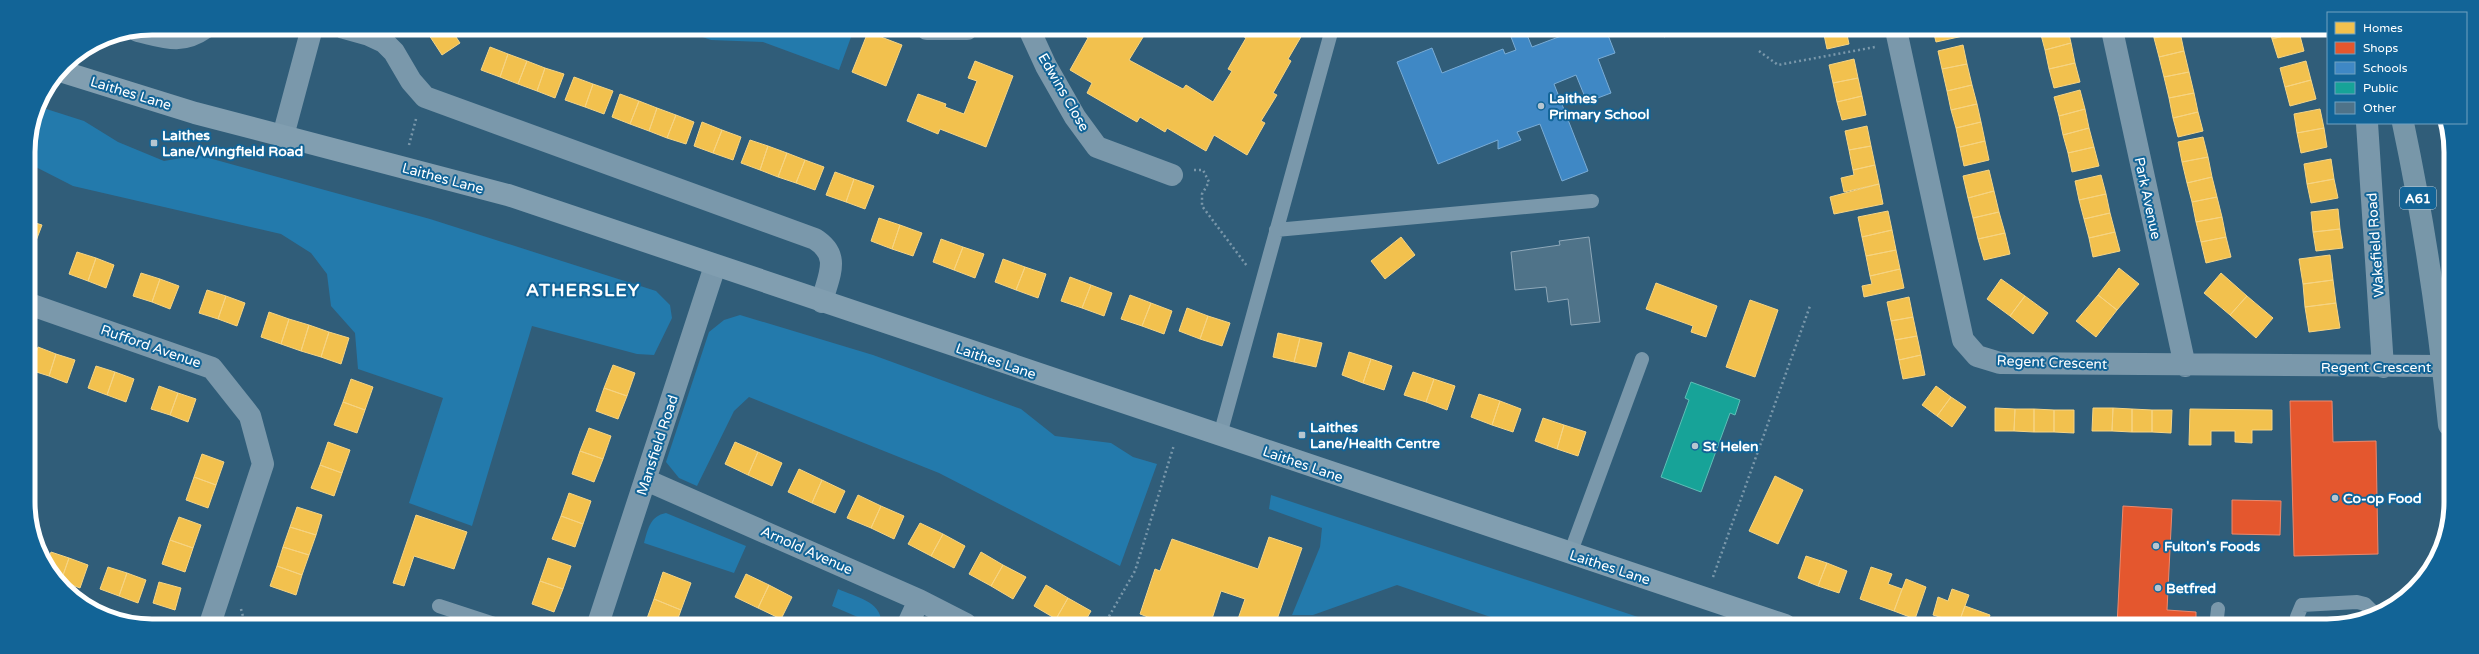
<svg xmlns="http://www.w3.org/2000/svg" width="2479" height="654" viewBox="0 0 2479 654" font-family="'Varela Round',sans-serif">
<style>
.green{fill:#237aac}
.homes{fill:#f2c14e;stroke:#f6d483}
.shops{fill:#e4572e;stroke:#ec896d}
.schools{fill:#3f88c5;stroke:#79acd6}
.public{fill:#17a398;stroke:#5dbfb7}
.building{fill:#4f7389;stroke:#8ea8b9}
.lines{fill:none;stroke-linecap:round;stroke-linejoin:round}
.path{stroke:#7a98ab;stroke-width:2.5;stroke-dasharray:2 3;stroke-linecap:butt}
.lane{stroke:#7a98ab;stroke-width:14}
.street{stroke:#7a98ab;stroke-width:22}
.secondary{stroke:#819eb0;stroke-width:22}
.primary{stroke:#7897a9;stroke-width:22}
.poi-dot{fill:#b7c6d0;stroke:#126497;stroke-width:1.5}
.labels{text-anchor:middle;stroke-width:4;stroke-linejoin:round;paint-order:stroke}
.shield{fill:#126497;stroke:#b8d0e0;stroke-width:1}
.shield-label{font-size:13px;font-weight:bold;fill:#fff}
.street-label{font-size:14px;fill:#fff;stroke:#126497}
.poi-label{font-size:14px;font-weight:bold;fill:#fff;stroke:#126497;text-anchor:start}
.district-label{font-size:18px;font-weight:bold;letter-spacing:1px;fill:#fff;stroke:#126497}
.rim{fill:none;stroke:#fff;stroke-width:5}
</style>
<rect width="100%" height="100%" fill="#305d79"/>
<path class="green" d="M680,29H854L839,70L763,42L711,40Z
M37,106L84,121L118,142L164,161L198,155L430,219L656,291L670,305L672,318L654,355L637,354L532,326L472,526L409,503L443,398L358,369L355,333L331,306L327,274L311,253L281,234L73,186L28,163V144Z
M740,315L873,355L1021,409L1055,436L1111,443L1133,457L1157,464L1120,566L939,473L749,397L734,411L697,486L679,478L666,462L709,332L724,320Z
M1271,495L1662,625H1514L1397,585L1313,615H1292L1320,547L1322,528L1269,509Z
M666,513L746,546L734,573L644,543C648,529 650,516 666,513Z
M838,589C856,597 883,602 881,624H874L832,606Z"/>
<path class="homes" d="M432,28H450L460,43L442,55L427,32Z
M1089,29H1148L1129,60L1183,89L1186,85L1213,102L1232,71L1228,69L1246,38L1241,35L1244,29L1305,30L1288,59L1291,61L1273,93L1277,95L1261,121L1265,123L1247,155L1214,135L1206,151L1167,128L1165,132L1140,117L1137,122L1087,93L1092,83L1070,70L1088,38L1085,36Z
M1823,30H1846L1849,44L1827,49Z
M1933,30H1961L1963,36L1936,42Z
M2068,30L2071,43L2045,50L2040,31Z
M2153,30H2179L2180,32L2154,38Z
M2270,30H2298L2299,32L2272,39Z
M868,32L902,45L886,86L852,72Z
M2180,32L2184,51L2159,57L2154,38Z
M2299,32L2304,51L2278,58L2272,39Z
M2071,43L2075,63L2049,69L2045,50Z
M1963,45L1967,64L1942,69L1938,51Z
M490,47L508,54L500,77L481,70Z
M2184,51L2189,72L2164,77L2159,57Z
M508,54L527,61L518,84L500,77Z
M1854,59L1858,78L1833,83L1829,65Z
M527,61L545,68L537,91L518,84Z
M975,61L1013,76L986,147L940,129L938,134L907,121L918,94L946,104L945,107L964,114L977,81L968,78Z
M2306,61L2311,80L2285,87L2280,68Z
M2075,63L2080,82L2054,88L2049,69Z
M1967,64L1972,85L1947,91L1942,69Z
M545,68L564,74L555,98L537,91Z
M2189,72L2194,93L2169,98L2164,77Z
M574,77L593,84L585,107L565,100Z
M1858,78L1862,96L1837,102L1833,83Z
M2311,80L2316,99L2290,106L2285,87Z
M593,84L613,91L604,114L585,107Z
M1972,85L1977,104L1951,110L1947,91Z
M2080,90L2085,109L2059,116L2054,97Z
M2194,93L2198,112L2173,118L2169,98Z
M620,94L639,101L630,124L612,117Z
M1862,96L1866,115L1842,120L1837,102Z
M639,101L657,108L649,131L630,124Z
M1977,104L1981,122L1956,128L1951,110Z
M657,108L676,115L667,138L649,131Z
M2085,109L2089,128L2063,135L2059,116Z
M2320,109L2324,128L2297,133L2294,114Z
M2198,112L2203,131L2178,137L2173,118Z
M676,115L694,122L686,144L667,138Z
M702,122L722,130L713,153L694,146Z
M1981,122L1985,141L1960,147L1956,128Z
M1867,126L1871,146L1849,150L1845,131Z
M2089,128L2094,147L2068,153L2063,135Z
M2324,128L2327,147L2301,153L2297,133Z
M722,130L741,137L733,160L713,153Z
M2203,137L2208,157L2182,162L2178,142Z
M750,140L768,146L760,170L741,163Z
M1985,141L1989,160L1964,166L1960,147Z
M768,146L787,153L778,177L760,170Z
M1871,146L1875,165L1853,170L1849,150Z
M2094,147L2099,166L2072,172L2068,153Z
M787,153L805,160L796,183L778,177Z
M2208,157L2212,177L2187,183L2182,162Z
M2331,159L2334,179L2307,184L2304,164Z
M805,160L824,167L815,190L796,183Z
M1875,165L1879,184L1844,192L1841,178L1854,175L1853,170Z
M1989,170L1994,191L1968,198L1963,176Z
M835,172L854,179L846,202L826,195Z
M2101,175L2106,194L2079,200L2075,181Z
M2212,177L2217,197L2192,202L2187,183Z
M854,179L874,186L865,209L846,202Z
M2334,179L2338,198L2311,203L2307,184Z
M1879,184L1883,204L1834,214L1830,197Z
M1994,191L1999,212L1973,218L1968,198Z
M2106,194L2110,213L2084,219L2079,200Z
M2217,197L2222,217L2196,222L2192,202Z
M2338,209L2340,229L2313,232L2311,212Z
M1888,211L1892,230L1862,237L1858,217Z
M1999,212L2005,233L1978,239L1973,218Z
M2110,213L2115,232L2089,238L2084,219Z
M2222,217L2226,237L2201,242L2196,222Z
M879,218L900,225L892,249L871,241Z
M29,221L42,225L31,254L29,253Z
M900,225L922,233L913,256L892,249Z
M2340,229L2343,248L2316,251L2313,232Z
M1892,230L1896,250L1866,256L1862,237Z
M2115,232L2120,251L2093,257L2089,238Z
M2005,233L2010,254L1984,260L1978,239Z
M1401,237L1415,255L1385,279L1371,261Z
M2226,237L2231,257L2206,263L2201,242Z
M941,239L963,247L954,270L933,262Z
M963,247L984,254L975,278L954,270Z
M1896,250L1900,269L1870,276L1866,256Z
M77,252L96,258L88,281L69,274Z
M2330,255L2333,280L2303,284L2299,259Z
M96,258L114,265L106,288L88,281Z
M1003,259L1025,267L1016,290L995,282Z
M1025,267L1046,274L1038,298L1016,290Z
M2119,268L2139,284L2117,310L2098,295Z
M1900,269L1904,288L1864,297L1862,286L1872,284L1870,276Z
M141,273L160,279L152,302L133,296Z
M2221,273L2247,296L2230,315L2204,293Z
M1070,277L1091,285L1082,308L1061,301Z
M160,279L179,286L170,309L152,302Z
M2001,279L2025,296L2010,316L1987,299Z
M2333,280L2336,303L2305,307L2303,284Z
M1656,283L1717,306L1706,337L1691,332L1693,326L1646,309Z
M1091,285L1112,293L1104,316L1082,308Z
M207,290L226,296L218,319L199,313Z
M1130,295L1151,303L1142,326L1121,319Z
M2098,295L2117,310L2096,337L2076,321Z
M226,296L245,303L237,326L218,319Z
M2025,296L2048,313L2033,334L2010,316Z
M2247,296L2273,318L2256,338L2230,315Z
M1909,297L1913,317L1891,321L1887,302Z
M1750,300L1778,310L1755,377L1726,367Z
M1151,303L1172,311L1164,334L1142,326Z
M2336,303L2340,328L2309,332L2305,307Z
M1187,308L1208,316L1200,339L1179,331Z
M269,312L289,319L281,344L261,337Z
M1208,316L1230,323L1222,346L1200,339Z
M1913,317L1917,336L1895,340L1891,321Z
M289,319L309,325L301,351L281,344Z
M309,325L329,332L321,357L301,351Z
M329,332L349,338L341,364L321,357Z
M1278,333L1300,338L1294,362L1273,357Z
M1917,336L1921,355L1899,360L1895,340Z
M1300,338L1322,343L1316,367L1294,362Z
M38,347L56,354L49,376L30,370Z
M1349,352L1371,359L1363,383L1342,375Z
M56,354L75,360L67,383L49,376Z
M1921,355L1925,375L1903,379L1899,360Z
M1371,359L1392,366L1384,390L1363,383Z
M613,365L635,373L627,396L604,388Z
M96,366L115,372L107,395L88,388Z
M115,372L134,379L126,402L107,395Z
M1413,372L1434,379L1426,402L1404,395Z
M351,379L373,387L365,410L343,402Z
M1434,379L1455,386L1447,410L1426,402Z
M159,386L178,393L170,415L151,409Z
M1936,386L1951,397L1937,416L1922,405Z
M604,388L627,396L618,419L596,411Z
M178,393L196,399L188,422L170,415Z
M1479,394L1500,401L1492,425L1471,417Z
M1951,397L1966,407L1952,427L1937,416Z
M1500,401L1521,409L1513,432L1492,425Z
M343,402L365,410L357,433L334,425Z
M1995,408L2015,409L2014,431H1995Z
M2093,408H2113L2112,431H2092Z
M2113,408L2132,409V432L2112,431Z
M2015,409H2034V432L2014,431Z
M2034,409L2054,410V432H2034Z
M2132,409L2152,410V432H2132Z
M2190,409L2272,410V430H2252V443L2235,442V431H2211V445H2189Z
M2054,410H2074V433L2054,432Z
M2152,410H2172L2171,433L2152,432Z
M1543,418L1564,425L1557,449L1535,441Z
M1564,425L1586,432L1578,456L1557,449Z
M589,428L611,436L603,459L580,451Z
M328,442L350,450L342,473L320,465Z
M735,442L758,452L748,475L725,464Z
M580,451L603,459L594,482L572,474Z
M758,452L782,463L772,486L748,475Z
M202,454L224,462L216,485L194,477Z
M320,465L342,473L334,496L311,488Z
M799,469L822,480L812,503L788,492Z
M1775,476L1803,490L1778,544L1749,531Z
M194,477L216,485L208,508L186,500Z
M822,480L845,491L835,513L812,503Z
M569,493L591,501L583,524L561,516Z
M858,495L881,506L871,528L847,518Z
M881,506L904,516L894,539L871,528Z
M297,507L322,515L316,535L290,527Z
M416,515L467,532L454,569L414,556L404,586L393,583Z
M561,516L583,524L575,547L552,539Z
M179,517L201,525L193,548L170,540Z
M920,523L943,534L931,556L908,544Z
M290,527L316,535L309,555L283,547Z
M943,534L965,546L954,568L931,556Z
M1269,537L1302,548L1275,625H1241L1238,619L1245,599L1221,591L1210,625H1169L1140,614L1155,569L1160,571L1172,539L1258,569Z
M170,540L193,548L185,572L162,564Z
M283,547L309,555L302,575L277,566Z
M51,552L69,558L61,581L56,579L46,566Z
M981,552L1003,565L991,586L969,574Z
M1806,556L1827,563L1818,586L1798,578Z
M69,558L88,565L80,588L61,581Z
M548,558L571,566L563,589L540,581Z
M1827,563L1847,571L1839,593L1818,586Z
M1003,565L1026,577L1013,599L991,586Z
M277,566L302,575L296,595L270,586Z
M108,567L127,573L119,596L100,589Z
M1871,567L1892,574L1888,584L1902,589L1894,611L1860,599Z
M663,572L691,583L681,610L654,599Z
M127,573L146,580L138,603L119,596Z
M746,574L769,585L758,608L735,597Z
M1906,579L1926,587L1915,619L1894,611Z
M540,581L563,589L554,612L532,604Z
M159,582L181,588L175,610L153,603Z
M769,585L792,597L781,619L758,608Z
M1046,585L1068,598L1056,619L1034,606Z
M1952,589L1969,595L1958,625H1944L1946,619L1933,615L1938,597L1948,601Z
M1068,598L1091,611L1083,625L1065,624L1056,619Z
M654,599L681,610L676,624H645Z
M1965,606L1990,615L1987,625H1958Z
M2008,621L2022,625H2006Z"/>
<path class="shops" d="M2290,401H2332L2333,442L2376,441L2378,554L2294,556Z
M2232,500L2281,501L2280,535L2232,534Z
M2123,506L2172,509L2167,610L2196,612V626H2117Z"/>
<path class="schools" d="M1508,29L1525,30L1532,47L1577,30H1606L1615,53L1598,59L1611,93L1587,102L1576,75L1554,84L1588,171L1562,181L1540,124L1517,132L1521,140L1498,149V140L1438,164L1397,62L1432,48L1442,73L1503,49L1505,54L1516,50Z
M1661,30H1682L1664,37Z"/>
<path class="public" d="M1691,382L1740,400L1735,415L1730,413L1701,492L1661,477L1689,400L1685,398Z"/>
<path class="building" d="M1589,237L1600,322L1571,325L1568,299L1548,302L1546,287L1515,290L1511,252L1560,245L1559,241Z"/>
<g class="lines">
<path class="path" d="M1759,51L1778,65L1875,47
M409,145L416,119
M1194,170H1203L1209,182L1202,194V206L1247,266
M1713,577L1810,306
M241,609L245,624
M1104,625L1135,571L1174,445"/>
<path class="lane" d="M1276,230L1592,201
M1220,435L1332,29
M1570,554L1642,359
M439,606L494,624
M2216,626L2218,609
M2297,626V617L2302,605L2357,602L2365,604L2373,612L2372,617"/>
<path class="street" d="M344,28L369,35L384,42L394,52L411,81L425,97L815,239C842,256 828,276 822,302
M927,29H967
M1029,29L1046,66L1075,117L1097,147L1172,175
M1896,30L1963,340L1977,356L2000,363L2443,366
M2112,30L2185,366
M138,31C164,37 181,45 205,28
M2367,123L2383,367
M283,136L312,28
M29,304L212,368L250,416L263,464L210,624
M646,480L919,600L966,624
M598,624L715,266
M908,624L919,600"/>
<path class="secondary" d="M60,71L195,113L508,195L1785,625"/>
<path class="primary" d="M2403,123C2424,222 2439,324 2449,425"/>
</g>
<g class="poi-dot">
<circle cx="1541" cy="106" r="4"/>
<rect x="150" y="139" width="8" height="8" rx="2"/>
<rect x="1298" y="431" width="8" height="8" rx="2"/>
<circle cx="1695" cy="446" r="4"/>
<circle cx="2335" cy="498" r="4"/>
<circle cx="2156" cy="546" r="4"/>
<circle cx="2158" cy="588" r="4"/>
</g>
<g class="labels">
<rect class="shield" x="2400" y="187" width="36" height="22" rx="3"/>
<g class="shield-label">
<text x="2418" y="203">A61</text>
</g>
<g class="street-label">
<text transform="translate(1064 92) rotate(60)" y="5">Edwins Close</text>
<text transform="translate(131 93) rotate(17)" y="5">Laithes Lane</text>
<text transform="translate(443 178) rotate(15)" y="5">Laithes Lane</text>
<text transform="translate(2148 198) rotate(78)" y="5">Park Avenue</text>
<text transform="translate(2375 245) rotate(-94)" y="5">Wakefield Road</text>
<text transform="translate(151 346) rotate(19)" y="5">Rufford Avenue</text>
<text transform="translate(996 361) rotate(19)" y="5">Laithes Lane</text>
<text transform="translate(2052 362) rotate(2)" y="5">Regent Crescent</text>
<text x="2376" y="372">Regent Crescent</text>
<text transform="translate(657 445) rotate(-72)" y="5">Mansfield Road</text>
<text transform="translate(1303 464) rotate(19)" y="5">Laithes Lane</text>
<text transform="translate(807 550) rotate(24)" y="5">Arnold Avenue</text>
<text transform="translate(1610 567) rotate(18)" y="5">Laithes Lane</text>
</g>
<g class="poi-label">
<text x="1549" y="103">Laithes<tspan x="1549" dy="16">Primary School</tspan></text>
<text x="162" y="140">Laithes<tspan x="162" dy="16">Lane/Wingfield Road</tspan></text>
<text x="1310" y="432">Laithes<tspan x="1310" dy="16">Lane/Health Centre</tspan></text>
<text x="1703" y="451">St Helen</text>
<text x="2343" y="503">Co-op Food</text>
<text x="2164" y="551">Fulton's Foods</text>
<text x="2166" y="593">Betfred</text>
</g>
<g class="district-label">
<text x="583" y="296">ATHERSLEY</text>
</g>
</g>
<path d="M0 0H2479V654H0ZM152 35H2327A117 117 0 0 1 2444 152V502A117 117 0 0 1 2327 619H152A117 117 0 0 1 35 502V152A117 117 0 0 1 152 35Z" fill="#126497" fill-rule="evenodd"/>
<path class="rim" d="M152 35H2327A117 117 0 0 1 2444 152V502A117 117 0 0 1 2327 619H152A117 117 0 0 1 35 502V152A117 117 0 0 1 152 35Z"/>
<rect x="2327" y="12" width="140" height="112" fill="#126497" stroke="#71a2c1"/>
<rect x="2335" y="22" width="20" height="12" fill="#f2c14e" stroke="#71a2c1"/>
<text x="2363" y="32" font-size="12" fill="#ffffff">Homes</text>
<rect x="2335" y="42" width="20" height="12" fill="#e4572e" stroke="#71a2c1"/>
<text x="2363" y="52" font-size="12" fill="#ffffff">Shops</text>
<rect x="2335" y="62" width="20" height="12" fill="#3f88c5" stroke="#71a2c1"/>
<text x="2363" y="72" font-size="12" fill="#ffffff">Schools</text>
<rect x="2335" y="82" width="20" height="12" fill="#17a398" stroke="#71a2c1"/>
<text x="2363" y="92" font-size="12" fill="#ffffff">Public</text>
<rect x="2335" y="102" width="20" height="12" fill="#4f7389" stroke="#71a2c1"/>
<text x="2363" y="112" font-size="12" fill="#ffffff">Other</text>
</svg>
